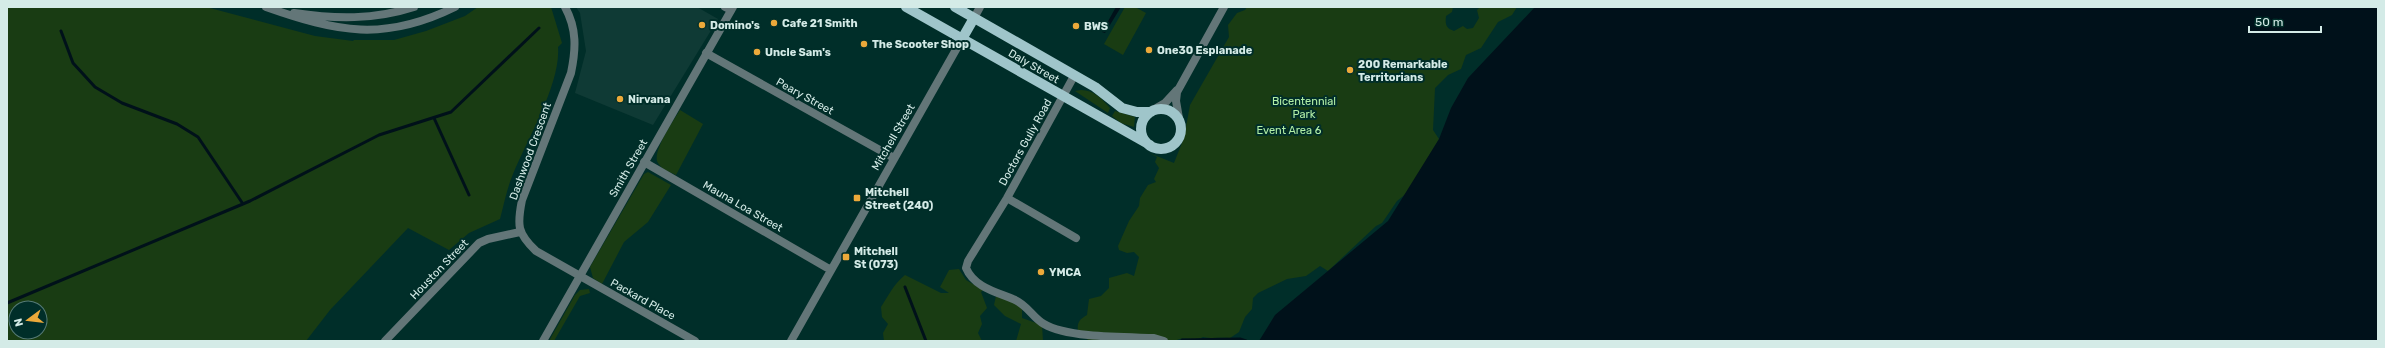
<svg xmlns="http://www.w3.org/2000/svg" width="2385" height="348" viewBox="0 0 2385 348" font-family="Rubik,sans-serif">
<style>
.built{fill:#0f3a35}
.green{fill:#193c13;fill-rule:evenodd}
.water{fill:#00111a}
.lines{fill:none;stroke-linecap:round;stroke-linejoin:round}
.stream{stroke:#00111a;stroke-width:3}
.minor{stroke:#637678;stroke-width:8}
.tertiary{stroke:#637678;stroke-width:8}
.primary{stroke:#9fc5ca;stroke-width:10}
.poi-dot{fill:#eca93a;stroke:#002e29;stroke-width:1.5}
.labels{text-anchor:middle;stroke-width:4;stroke-linejoin:round;paint-order:stroke}
.poi-label{font-size:11px;font-weight:bold;fill:#d4ebe7;stroke:#002e29;text-anchor:start}
.street-label{font-size:11px;fill:#d4ebe7;stroke:#002e29}
.park-label{font-size:11px;fill:#b2efa6;stroke:#002e29}
</style>
<rect width="100%" height="100%" fill="#002e29"/>
<path class="built" d="M576,7H697L718,19L653,125L575,93L586,51L580,13Z"/>
<path class="green" d="M7,7H206L315,36L353,41L354,40H394L426,31L465,16L478,7H551L562,43L558,47C561,83 527,140 513,174C507,188 504,204 500,219L469,233L449,250L408,228L330,310L306,341H7ZM16,308H40V332H16Z
M1125,7H1135L1146,13L1123,55L1104,44Z
M1247,7H1453L1452,12L1446,16C1445,25 1446,28 1454,31L1463,26L1467,29L1473,28L1479,18L1477,10L1480,7H1517L1512,15L1498,22L1481,48L1466,55L1461,69L1448,75L1435,88L1433,130L1439,139L1407,193L1397,201L1382,223L1376,226L1328,271L1320,266L1306,276L1287,279L1258,293L1253,298L1252,309L1245,317L1239,332L1230,338C1220,337 1213,339 1203,337C1194,342 1184,335 1175,341H1090L1083,337L1079,338C1077,326 1076,321 1087,315L1089,299L1101,296L1109,288V278L1127,273L1134,276L1139,257L1134,252L1127,253L1119,250L1118,246L1129,221L1139,206L1140,198L1148,185L1156,182L1154,179L1159,168L1155,162L1157,157L1149,153L1174,163L1184,138L1190,105L1229,37L1228,25L1237,13L1245,10Z
M1081,90C1094,90 1102,99 1110,108L1108,113L1075,91Z
M680,110L703,124L676,175C670,172 661,169 658,163C651,153 674,120 680,110Z
M1115,111L1135,117L1134,127L1121,123L1112,116Z
M648,172L671,185L648,222L624,242L602,284L593,278L590,267L644,174Z
M959,269L966,280L983,290L981,292L987,308L980,316L982,324L978,333L982,341H884L883,333L888,324L882,317L881,307C889,295 893,285 905,275L941,293H949L940,287L949,270Z
M589,289L590,293L580,296L554,341H549L575,295L580,290Z
M996,296L1006,298L1022,308V318L1042,325L1043,341H1016L1021,324L1005,316L994,305Z"/>
<path class="water" d="M1116,7H1121L1105,33L1102,32Z
M1535,7H2378V341H1259L1275,315L1388,221L1439,139L1451,108L1468,78Z"/>
<g class="lines">
<path class="stream" d="M61,31L73,63L95,87L122,103L177,124L198,137L243,204
M434,118L469,195
M905,287L926,341
M7,303L250,201L379,135L451,112L539,28
M1182,340L1240,339L1246,341"/>
<path class="minor" d="M565,7C577,29 576,49 571,73L522,200C517,225 517,233 536,251L695,341
M725,7L731,10
M706,53L894,158
M1074,76L1007,198L968,261L966,268C974,287 996,292 1013,299C1027,304 1032,317 1044,324C1067,338 1126,337 1154,338L1164,341
M1153,110L1165,103L1177,90
M1180,124L1176,101L1177,92L1224,7
M644,162L831,270
M1007,198L1076,238
M385,341L479,243L488,239L520,232
M791,341L962,39"/>
<path class="tertiary" d="M266,7C337,32 384,42 455,7
M294,13C335,19 374,20 414,7
M974,18L980,7
M543,341L733,7"/>
<path class="primary" d="M906,7L1150,145
M955,7L1095,87L1122,108L1137,112H1151
M962,39L974,18
M1141 129a20 20 0 1 1 40 0a20 20 0 1 1-40 0Z"/>
</g>
<g class="poi-dot">
<circle cx="774" cy="23" r="4"/>
<circle cx="702" cy="25" r="4"/>
<circle cx="1076" cy="26" r="4"/>
<circle cx="864" cy="44" r="4"/>
<circle cx="1149" cy="50" r="4"/>
<circle cx="757" cy="52" r="4"/>
<circle cx="1350" cy="70" r="4"/>
<circle cx="620" cy="99" r="4"/>
<rect x="853" y="194" width="8" height="8" rx="2"/>
<rect x="842" y="253" width="8" height="8" rx="2"/>
<circle cx="1041" cy="272" r="4"/>
</g>
<g class="labels">
<g class="poi-label">
<text x="782" y="27">Cafe 21 Smith</text>
<text x="710" y="29">Domino's</text>
<text x="1084" y="30">BWS</text>
<text x="872" y="48">The Scooter Shop</text>
<text x="1157" y="54">One30 Esplanade</text>
<text x="765" y="56">Uncle Sam's</text>
<text x="1358" y="68">200 Remarkable<tspan x="1358" dy="13">Territorians</tspan></text>
<text x="628" y="103">Nirvana</text>
<text x="865" y="196">Mitchell<tspan x="865" dy="13">Street (240)</tspan></text>
<text x="854" y="255">Mitchell<tspan x="854" dy="13">St (073)</tspan></text>
<text x="1049" y="276">YMCA</text>
</g>
<g class="street-label">
<text transform="translate(1034 66) rotate(30)" y="4">Daly Street</text>
<text transform="translate(805 96) rotate(29)" y="4">Peary Street</text>
<text transform="translate(893 137) rotate(-60)" y="4">Mitchell Street</text>
<text transform="translate(1025 142) rotate(-61)" y="4">Doctors Gully Road</text>
<text transform="translate(530 151) rotate(-70)" y="4">Dashwood Crescent</text>
<text transform="translate(628 168) rotate(-60)" y="4">Smith Street</text>
<text transform="translate(743 206) rotate(30)" y="4">Mauna Loa Street</text>
<text transform="translate(439 269) rotate(-46)" y="4">Houston Street</text>
<text transform="translate(643 299) rotate(29)" y="4">Packard Place</text>
</g>
<g class="park-label">
<text x="1304" y="105">Bicentennial<tspan x="1304" dy="13">Park</tspan></text>
<text x="1289" y="134">Event Area 6</text>
</g>
</g>
<rect width="2385" height="348" fill="none" stroke="#d4ebe7" stroke-width="16"/>
<g transform="translate(28 320) rotate(255)"><circle r="19" fill="#002e29" stroke="#557a75"/>
<path d="M0-3L7 15L0 10L-7 15Z" fill="#eca93a"/>
<text y="-6" font-size="11" font-weight="bold" text-anchor="middle" fill="#d4ebe7">N</text>
</g>
<path d="M2249 26v6h72v-6" fill="none" stroke="#d4ebe7" stroke-width="2"/>
<text x="2255" y="26" font-size="12" fill="#d4ebe7" stroke="#002e29" stroke-width="3" paint-order="stroke">50 m</text>
</svg>
